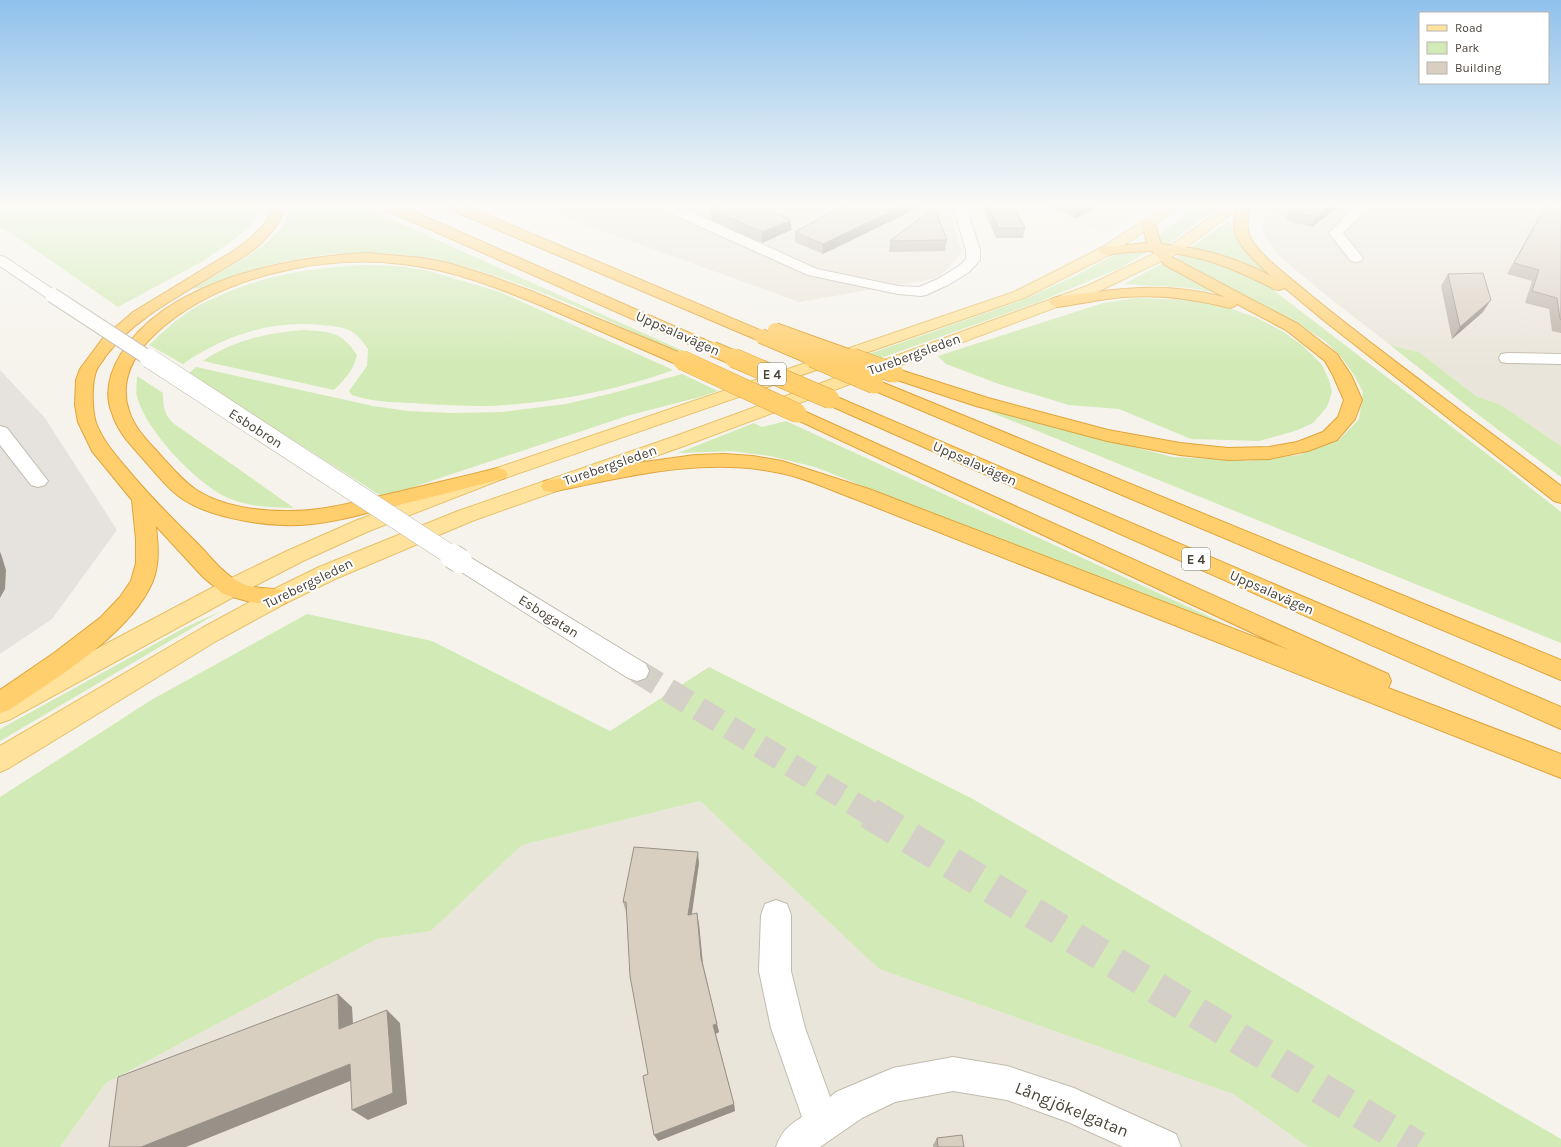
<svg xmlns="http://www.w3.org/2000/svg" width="1561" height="1147" viewBox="0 0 1561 1147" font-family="Karla,sans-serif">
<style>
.residential{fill:#eae5da}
.commercial{fill:#f7ead8}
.industrial{fill:#e6e2dd}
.green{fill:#d2eab5}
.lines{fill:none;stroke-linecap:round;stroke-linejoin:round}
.minor-tunnel-far1{stroke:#d4d0c8;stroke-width:24;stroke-dasharray:24 12;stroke-linecap:butt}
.minor-tunnel{stroke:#d4d0c8;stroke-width:32;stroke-dasharray:32 16;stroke-linecap:butt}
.minor-casing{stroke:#c2bbae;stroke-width:2}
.major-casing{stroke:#e6c16a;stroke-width:2}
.highway-casing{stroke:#e0a43c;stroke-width:2}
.minor{fill:#fff;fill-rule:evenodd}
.major{fill:#ffe39c;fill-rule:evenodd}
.highway{fill:#ffcf6e;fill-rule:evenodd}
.minor-bridge-far2-casing{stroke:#c2bbae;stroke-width:16;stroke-linecap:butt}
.minor-bridge-far1-casing{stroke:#c2bbae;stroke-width:20;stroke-linecap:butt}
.minor-bridge-casing{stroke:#c2bbae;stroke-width:26;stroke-linecap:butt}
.highway-bridge-far1-casing{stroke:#e0a43c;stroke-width:16;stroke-linecap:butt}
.highway-bridge-casing{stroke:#e0a43c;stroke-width:20;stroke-linecap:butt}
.minor-bridge-far2{stroke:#fff;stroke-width:14}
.minor-bridge-far1{stroke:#fff;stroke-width:19}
.minor-bridge{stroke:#fff;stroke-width:24}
.highway-bridge-far1{stroke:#ffcf6e;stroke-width:14}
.highway-bridge{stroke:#ffcf6e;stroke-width:19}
.wall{fill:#bab2a6}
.shaded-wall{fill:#979187}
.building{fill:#d8cfc1;stroke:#979187}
.labels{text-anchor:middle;stroke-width:4;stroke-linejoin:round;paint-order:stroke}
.shield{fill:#fff;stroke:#817c74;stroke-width:1}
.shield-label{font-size:13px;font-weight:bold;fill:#4b4439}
.street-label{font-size:14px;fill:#4b4439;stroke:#fff}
.near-street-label{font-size:17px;fill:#4b4439;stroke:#fff}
</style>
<rect width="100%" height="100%" fill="#f6f3ec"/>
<path class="residential" d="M534,206H948L962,252L939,278L799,302Z
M1273,206H1561V446L1501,405L1476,396L1419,352L1390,345L1322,292L1277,254L1262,232L1265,216Z
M700,801L879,969L1233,1094L1308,1147H60L106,1083L377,939L431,931L522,845Z"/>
<path class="commercial" d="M1034,206H1142L1104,232Z"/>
<path class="industrial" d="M0,370L45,418L117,530L52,619L0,654Z"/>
<path class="green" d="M0,206H259L251,225L233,240L205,260L118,307L8,231L0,228Z
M290,206H362L690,354L686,356C572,306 462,244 333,254C312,256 290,260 270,265C259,268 247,271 236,275C222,280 207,291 193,288C217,274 267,248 282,227C286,221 289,213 290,206Z
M1197,206H1220L1172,241L1167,244L1159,243L1158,237L1162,232Z
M1229,221L1239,243L1259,265L1266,270L1264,271L1238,260L1191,247Z
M1129,252H1145L1146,253L1120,268L1041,301L878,359L866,355L1023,300L1075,276L1112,256Z
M1178,256C1202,253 1247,274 1268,286L1508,470L1561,512V643L988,411V409H991L1090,436L1173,457L1248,461L1299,455L1339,440L1359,419L1363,392L1354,375L1342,358L1325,341L1297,323L1177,261L1175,259Z
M1163,263L1216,292V293L1190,288L1124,284Z
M367,265L397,266L425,270L500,292L673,370C620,390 545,404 488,406C463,406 437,405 412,403C392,402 371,402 352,395L349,391L367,366L368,349C364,344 360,337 354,333C346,327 332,326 322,325C272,320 224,335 183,364L149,345C160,335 171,324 184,315C195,306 208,301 221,295C268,274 317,267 367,265Z
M1136,298L1189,300L1221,305L1257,318L1282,331L1302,345L1322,365L1329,380L1332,392L1327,407L1313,423L1295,431L1259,441L1191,439L1119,409L1069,405L999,384L946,364L938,356L1103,303Z
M303,330C331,332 341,331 357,355C353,371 345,379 334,390L203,361C234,340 266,333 303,330Z
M1390,345L1419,352L1476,396L1501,405L1561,446V477L1476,413Z
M196,367L373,406L408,411L452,413L503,412L566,404L613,393L682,374L718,391L700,397L630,415L383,497L188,374Z
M137,376L163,393C163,405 164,414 173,423L294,508C274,507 252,507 233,500C200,488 149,434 138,400C135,393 137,383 137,376Z
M786,421L1249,635L1248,638L815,467L770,456L732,451L678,453L754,423L762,427Z
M221,611L0,741V729L184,628Z
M307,614L432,641L610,731L709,667L971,798L1561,1139V1147H1308L1233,1094L879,969L700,801L522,845L431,931L377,939L106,1083L60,1147H0V797L153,699Z"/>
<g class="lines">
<path class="minor-tunnel-far1" d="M637,671L871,814"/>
<path class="minor-tunnel" d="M869,813L1417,1147"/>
<g class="minor-casing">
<path id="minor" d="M660,206H678L817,269L898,286L919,287L938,279L959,266L966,259V250L953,206H966L980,250V260L969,272L948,285L926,295L921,296L898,294L808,275L661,209Z
M1356,206H1370L1343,233L1363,258L1361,261L1356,262L1351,261L1329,233Z
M0,256L5,257L57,292L59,295L57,298L52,299L47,298L0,266Z
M1507,353L1561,354V364L1507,363L1501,362L1499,358L1501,354Z
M0,426L7,428L45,477L48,481L45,485L38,487L31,485L0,445Z
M460,553L468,556L646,664L649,671L646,678L637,681L628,678L452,566L449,561L452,556Z
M776,900L787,904L791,915V971L805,1028L830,1097L836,1092L893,1068L953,1057L1007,1066L1074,1088L1176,1134L1181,1147H1123L1068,1122L1007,1100L953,1091L895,1102L862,1118L820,1147H776C782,1131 788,1126 802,1117L771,1028L759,971L761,915L765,904Z"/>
</g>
<g class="major-casing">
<path id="major" d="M1166,206H1181L1111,254L1024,298L505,478L369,531L303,561L239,594L9,720L0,723V700L223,582L287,551L355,521L491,470L1014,292L1101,248Z
M1226,206H1241L1180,252L1097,292L684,446L472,521L335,579L286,603L218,640L9,768L0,772V746L202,628L270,591L319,567L458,511L670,438L1087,286L1170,246Z"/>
</g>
<g class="highway-casing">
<path id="highway" d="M272,206H285C277,237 249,254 223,269C182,295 135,317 105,357C103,361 99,365 97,369C91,381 92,410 96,423C104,444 120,460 134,477C155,502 178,524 201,547C212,559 224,574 239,582C252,590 271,587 286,591L289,597L286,603L278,605L250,602L223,594L203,577L156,526C158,545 160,565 152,583C129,635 55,679 9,710L0,713V690L54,653L101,617L120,597L131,581L136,563V539L132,500L92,451L78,422L75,405L76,380L80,369L103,338L133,312L235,250L252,237L264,225L269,217Z
M383,206H401L719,346L721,349L719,352L713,354L707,352L384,209Z
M448,206H466L767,333L769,336L767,339L761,341L755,339L449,209Z
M1238,206H1250C1248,218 1245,227 1251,239C1261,257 1292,279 1308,293C1390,360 1477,422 1561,486V503L1554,501L1322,319L1285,288L1279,290L1274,289C1241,272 1206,256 1168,253L1175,259L1298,324L1337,354L1351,375L1362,400L1355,419L1337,440L1308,451L1269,459L1228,460L1180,455L1107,441L976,406L888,377L886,373L888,369L894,368L988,398L1108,430L1180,443L1228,448L1269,447L1297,442L1323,432L1338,417L1344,400L1333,375L1325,361L1286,330L1237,304L1235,306L1230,308C1195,299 1160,294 1124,297C1101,299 1079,304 1057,307L1052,305L1049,302L1052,299L1057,297C1118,289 1162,281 1224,297L1165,265L1152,251L1129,252L1106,255L1101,254L1099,251L1101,248L1106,247L1147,243L1142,224L1144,221H1154L1161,244C1199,247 1237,258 1271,276C1259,265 1233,243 1234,225C1234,219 1236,213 1238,206Z
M367,253L422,258L448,263L490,276L531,291L688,356L690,360L688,364L682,365L676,364C637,347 598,330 559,313C508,292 458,270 402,264C320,254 215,277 154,335C133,355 119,382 129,411C135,430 150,443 163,458C174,470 184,482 198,491C222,506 257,511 285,511C320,512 355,502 389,494C426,485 462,477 498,468L505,470L508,474L505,478C467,488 429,498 390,507C355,516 319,527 282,525C253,524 209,516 184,500C169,490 157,475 145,461C132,446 118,433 112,413C104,393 110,372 121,354C167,280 288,257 367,253Z
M874,379L1561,660V680L868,388L865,384L868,380Z
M830,394L1561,707V729L824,403L821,399L824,395Z
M797,408L1388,674L1391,681L1388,688L1561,754V778L855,499C830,490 806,478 780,473C703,456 626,477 551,492L544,491L541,486L544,481L551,480L637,463L695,455L724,454L753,456L782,461L869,489L1289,650L791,417L788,413L791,409Z"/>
</g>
<use href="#minor" class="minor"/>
<use href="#major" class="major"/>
<use href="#highway" class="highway"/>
<g class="minor-bridge-far2-casing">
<path id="minor-bridge-far2" d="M52,295L150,359"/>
</g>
<g class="minor-bridge-far1-casing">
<path id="minor-bridge-far1" d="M149,358L454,557"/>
</g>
<g class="minor-bridge-casing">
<path id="minor-bridge" d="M452,556L460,561"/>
</g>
<g class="highway-bridge-far1-casing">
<path id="highway-bridge-far1" d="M775,330L856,359
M761,336L815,359
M713,349L737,359"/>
</g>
<g class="highway-bridge-casing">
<path id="highway-bridge" d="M734,358L830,399
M813,358L874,384
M853,358L894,373
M682,360L797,413"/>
</g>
<use href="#minor-bridge-far2" class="minor-bridge-far2"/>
<use href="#minor-bridge-far1" class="minor-bridge-far1"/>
<use href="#minor-bridge" class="minor-bridge"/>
<use href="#highway-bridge-far1" class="highway-bridge-far1"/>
<use href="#highway-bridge" class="highway-bridge"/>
</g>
<path class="wall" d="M710,206H761L791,220V230L762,243L711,220V209L714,208Z
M843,206L823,254L795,242V232Z
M982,206H1014L1025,228L1023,238H996Z
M1046,206H1100L1076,218Z
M1293,206H1339L1312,227L1285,220L1289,210Z
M1545,206H1561V333L1552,331L1549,309L1525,303L1532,281L1507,274Z
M947,240L945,251L889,252L890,241Z
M1448,274L1483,312L1452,339L1441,286Z
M699,863L692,914L699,924L703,963L717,1024L719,1032L716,1034L734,1104L735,1111L658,1141L648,1074L626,912L623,902Z
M937,1138L964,1147H933V1145Z"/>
<path class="shaded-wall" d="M902,206H922L823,254V244Z
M1079,206H1100L1076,218Z
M1330,206H1339L1312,227L1317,217Z
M791,220V230L762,243V232Z
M1491,300L1483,312L1452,339L1460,327Z
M0,552L1,554L6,570L5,589L0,598Z
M698,852L699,863L690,925L688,915Z
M697,913L699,924L703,967L701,958Z
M338,994L352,1007L354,1041L339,1029Z
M387,1010L400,1023L407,1104L368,1120L352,1110Z
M717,1024L719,1032L715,1034L713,1025Z
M350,1064L365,1075L186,1147H141Z
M734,1104L735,1111L658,1141L654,1135Z"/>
<path class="building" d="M718,206H761L791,220L762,232L711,209Z
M843,206H902L823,244L795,232Z
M988,206H1014L1025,228H998Z
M1293,206H1330L1317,217L1289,210Z
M1546,206H1561V320L1560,319L1557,298L1532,291L1539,270L1514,263Z
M934,208L947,240L890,241Z
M1483,273L1491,300L1460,327L1448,274Z
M634,847L698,852L688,915L697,913L701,958L717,1024L713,1025L734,1104L654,1135L643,1076L648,1074L630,976L626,902H623Z
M338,994L339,1029L387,1010L393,1093L352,1110L350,1064L141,1147H109L118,1077Z
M962,1135L964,1147H938L937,1138Z"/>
<linearGradient id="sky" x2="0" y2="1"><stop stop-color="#8fc1ec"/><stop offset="0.56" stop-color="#fbfaf6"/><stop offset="1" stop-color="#fbfaf6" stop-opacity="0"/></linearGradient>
<rect width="1561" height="367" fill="url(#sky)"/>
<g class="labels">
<g class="shield">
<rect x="758" y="363" width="28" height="22" rx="3"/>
<rect x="1182" y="548" width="28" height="22" rx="3"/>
</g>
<g class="shield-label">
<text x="772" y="379">E 4</text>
<text x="1196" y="564">E 4</text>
</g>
<g class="street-label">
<text transform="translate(678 333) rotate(24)" y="5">Uppsalavägen</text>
<text transform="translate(914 354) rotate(-20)" y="5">Turebergsleden</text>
<text transform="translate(256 428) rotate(33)" y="5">Esbobron</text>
<text transform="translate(975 463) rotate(24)" y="5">Uppsalavägen</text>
<text transform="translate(610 465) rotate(-19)" y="5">Turebergsleden</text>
<text transform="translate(308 583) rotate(-26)" y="5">Turebergsleden</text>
<text transform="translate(1272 592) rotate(24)" y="5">Uppsalavägen</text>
<text transform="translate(549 616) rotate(32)" y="5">Esbogatan</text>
</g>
<g class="near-street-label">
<text transform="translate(1072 1109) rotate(22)" y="6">Långjökelgatan</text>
</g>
</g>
<rect x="1419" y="12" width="130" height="72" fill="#ffffff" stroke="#b7b4b0"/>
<rect x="1427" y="25" width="20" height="6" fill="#ffe39c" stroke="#b7b4b0"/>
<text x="1455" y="32" font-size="12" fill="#4b4439">Road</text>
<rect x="1427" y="42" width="20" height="12" fill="#d2eab5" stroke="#b7b4b0"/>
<text x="1455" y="52" font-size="12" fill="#4b4439">Park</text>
<rect x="1427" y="62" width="20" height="12" fill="#d8cfc1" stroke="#b7b4b0"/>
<text x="1455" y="72" font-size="12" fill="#4b4439">Building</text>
</svg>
